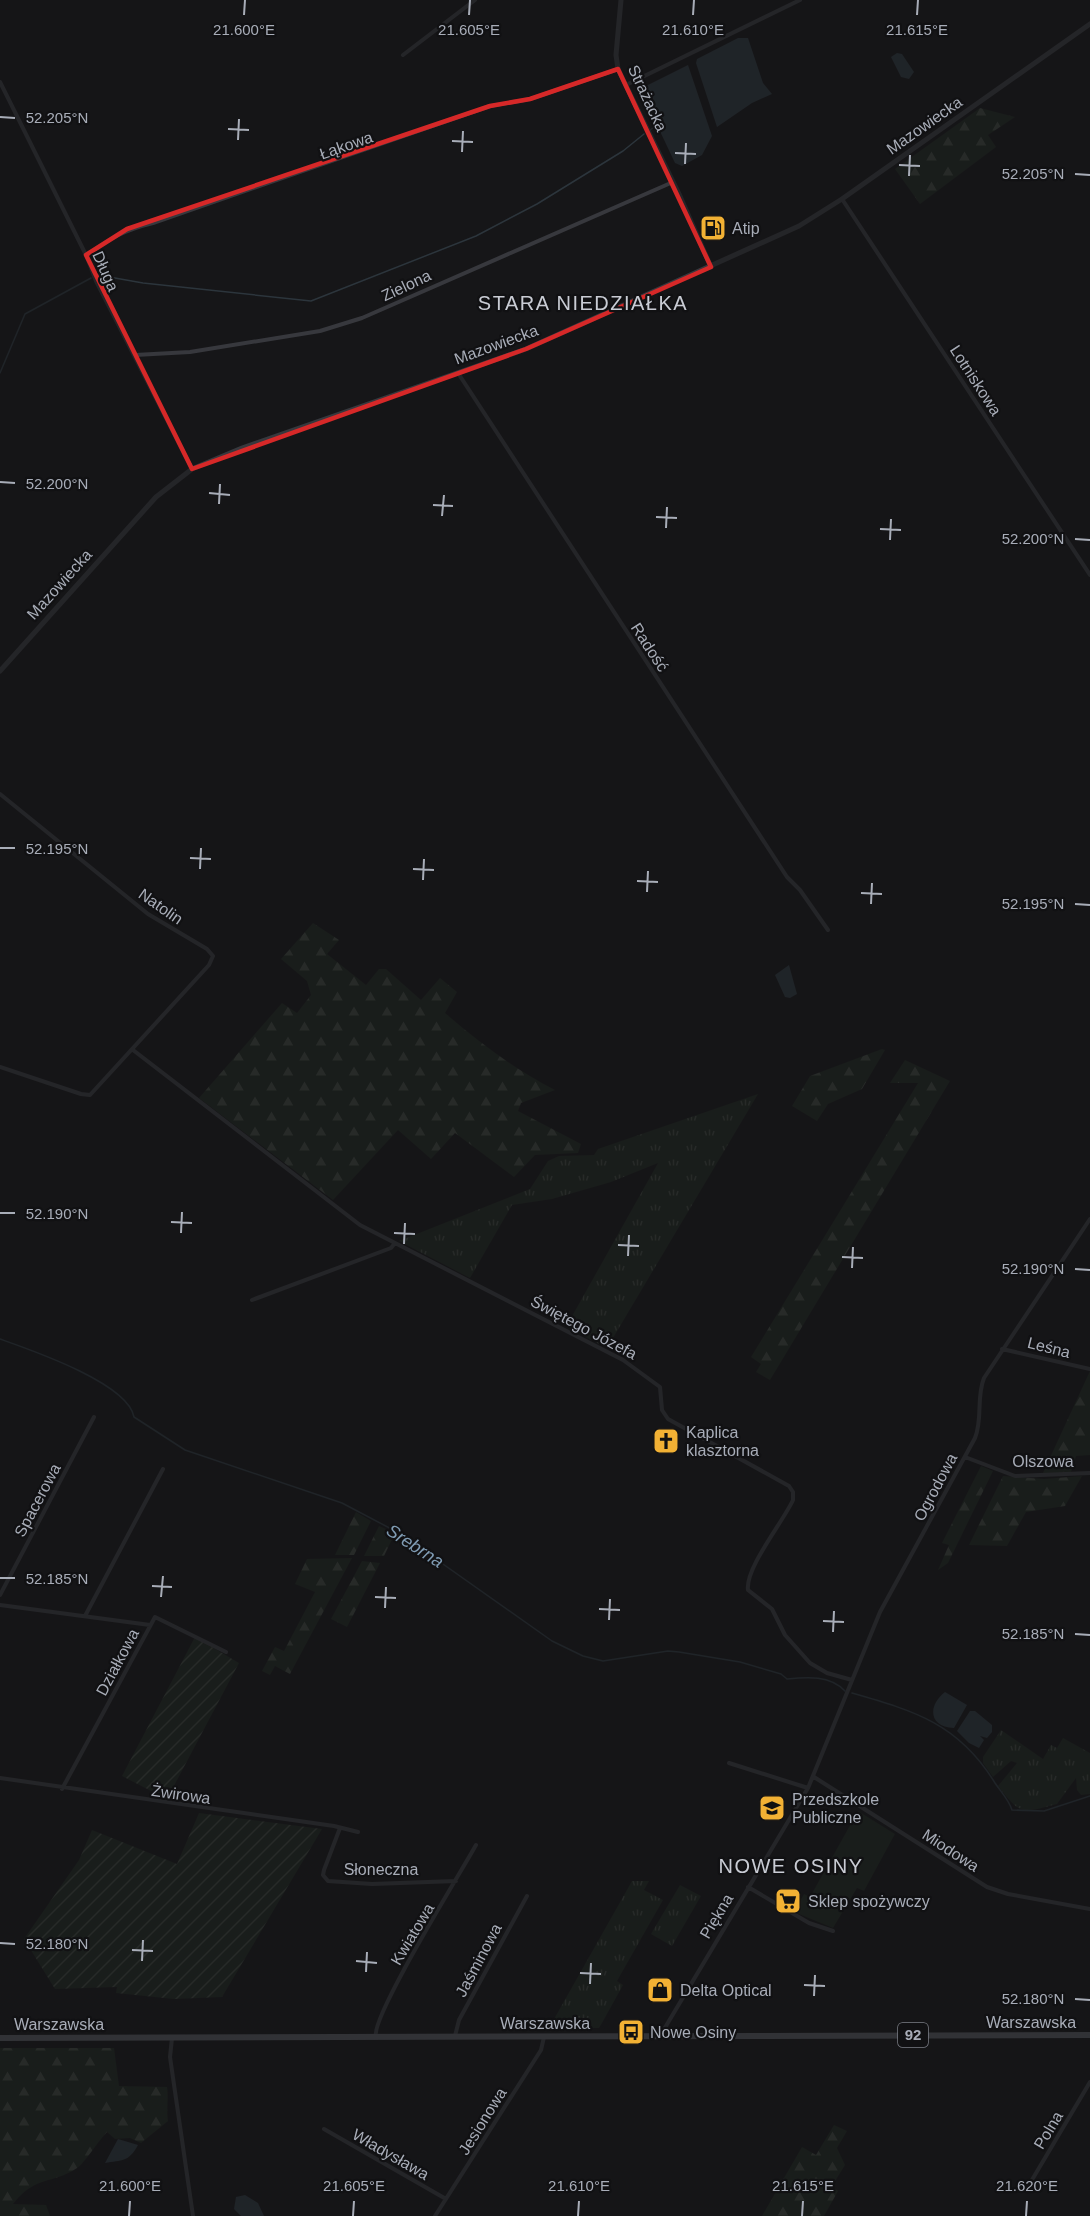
<svg xmlns="http://www.w3.org/2000/svg" width="1090" height="2216" viewBox="0 0 1090 2216" font-family="Helvetica,sans-serif">
<style>
.grass{fill:url(#grass-tufts)}
.forest{fill:url(#forest-firs)}
.garden{fill:url(#garden-furrows)}
.pitch{fill:#1e261f}
.water{fill:#2c353c}
.lines{fill:none;stroke-linecap:round;stroke-linejoin:round}
.stream{stroke:#2c353c;stroke-width:1.5}
.minor{stroke:#37383d;stroke-width:4}
.tertiary{stroke:#37383d;stroke-width:5}
.primary{stroke:#53555c;stroke-width:6}
.marked{fill:none;stroke:#d62828;stroke-width:4.5;stroke-linejoin:round}
.ticks{fill:none;stroke:#a8adb8;stroke-width:2}
.labels{text-anchor:middle;stroke-width:4.5;stroke-linejoin:round;paint-order:stroke}
.shield{fill:#111113;stroke:#7b7e86;stroke-width:1.5}
.shield-label{font-size:15px;font-weight:bold;fill:#a8adb8}
.street-label{font-size:16px;fill:#a8adb8;stroke:#111113}
.poi-label{font-size:16px;fill:#a8adb8;stroke:#111113;text-anchor:start}
.water-label{font-size:18px;font-style:italic;fill:#7f9bb3;stroke:#111113}
.quarter-label{font-size:20px;letter-spacing:1.5px;fill:#c9ccd4;stroke:#111113}
.ticks-label{font-size:15px;text-anchor:middle;fill:#a8adb8;stroke:#111113;stroke-width:4.5;stroke-linejoin:round;paint-order:stroke}
</style>
<defs>
<pattern id="grass-tufts" width="24" height="20" patternUnits="userSpaceOnUse" patternTransform="scale(1.5)"><rect width="24" height="20" fill="#1e261f"/><path d="M3 7l-1-3M5 7V3M7 7l1-3M15 17l-1-3M17 17v-4M19 17l1-3" fill="none" stroke="#3c433d"/></pattern>
<pattern id="forest-firs" width="22" height="20" patternUnits="userSpaceOnUse" patternTransform="scale(1.5)"><rect width="22" height="20" fill="#1e261f"/><path d="M5 1l3.5 6h-7zM16 11l3.5 6h-7z" fill="#3c433d"/></pattern>
<pattern id="garden-furrows" width="10" height="10" patternUnits="userSpaceOnUse" patternTransform="scale(1.5)"><rect width="10" height="10" fill="#1e261f"/><path d="M-1 1l2-2M0 10L10 0M9 11l2-2" fill="none" stroke="#3c433d"/></pattern>
</defs>
<rect width="100%" height="100%" fill="#161618"/>
<path class="grass" d="M758,1094L607,1348L566,1327L658,1163L611,1182L552,1199L512,1205L470,1278L399,1241L530,1189L548,1161L559,1156L594,1155L598,1149Z
M1001,1730L1043,1759L1051,1745L1057,1748L1063,1738L1090,1753V1794L1081,1795L1077,1790L1076,1778L1057,1804C1022,1813 1021,1816 998,1786L1017,1763L1011,1761L993,1777L983,1763V1757Z
M632,1881H649L644,1890L663,1900L617,1981L623,1985L602,2023L599,2028H549Z
M680,1885L701,1896L672,1946L651,1934Z"/>
<path class="forest" d="M980,108L1015,117L988,135L996,147L920,204L895,169Z
M313,923L339,940L327,954L366,985L379,969H386L421,1000L440,978L457,992L445,1013C480,1043 514,1069 555,1090L521,1103L518,1111L581,1144L578,1153L535,1155L514,1177L455,1133L431,1159L398,1130L333,1200L199,1098L282,1003L297,1013L311,995L307,981L281,959Z
M882,1049L885,1050L862,1089L828,1104L817,1121L792,1106L810,1076Z
M905,1060L950,1081L770,1380L756,1372L761,1364L751,1357L918,1083H890Z
M1090,1371V1455L1076,1456L1071,1472L1042,1475Z
M981,1466L993,1471L948,1563L938,1570L949,1545L942,1543Z
M1003,1476L1044,1479L1082,1476L1065,1506L1026,1512L1007,1546L969,1545Z
M356,1512L371,1521L354,1555H335Z
M379,1526L395,1533L384,1556H364Z
M352,1558L290,1674L275,1666L270,1675L262,1671L275,1647L284,1651L315,1592L295,1584L307,1559Z
M362,1561L380,1563L347,1627L331,1619Z
M0,2048H114L119,2086L167,2087C169,2099 166,2108 168,2121L141,2143L130,2138L115,2139L107,2132C99,2140 84,2164 77,2168C51,2185 36,2175 13,2204L46,2205L50,2216H0Z
M834,2125L847,2131L837,2148L845,2165L832,2186L838,2191L824,2216H762L802,2147L816,2155Z"/>
<path class="garden" d="M195,1637L239,1663L167,1799L155,1800V1793L122,1776Z
M199,1813L322,1829L222,1997L174,1999L116,1993L117,1987L55,1989L24,1939L79,1860L92,1830L177,1864Z"/>
<path class="pitch" d="M858,1811L895,1834L864,1891L857,1888L833,1928L794,1912L804,1894L810,1897Z"/>
<path class="water" d="M738,38H748L763,83L772,94L752,103L717,127L696,63L697,59Z
M897,53L902,54L914,72L909,79L901,77L891,57Z
M688,65L712,136L702,155L682,166L675,163L640,89Z
M789,965L797,994L790,998L785,997L775,975Z
M945,1692L967,1705L954,1728C928,1727 928,1705 945,1692Z
M970,1711H975L992,1725V1732L987,1738L980,1736L984,1740L979,1748L969,1743L957,1731Z
M118,2139L138,2145C129,2162 122,2160 105,2163Z
M245,2195L258,2203L264,2216H241L234,2209L236,2197Z"/>
<g class="lines">
<path class="stream" d="M650,130L656,126
M98,275L143,283L311,301L476,236L537,204L623,151L644,134
M0,373L25,314L91,278
M0,1339C31,1350 128,1383 134,1417L185,1450L342,1503L399,1533L552,1641L583,1656L603,1661L668,1651L679,1652L740,1662L781,1674L787,1679C807,1677 830,1675 845,1691
M852,1693C915,1711 959,1724 995,1783C1001,1792 1009,1800 1012,1810L1044,1811L1090,1796"/>
<path class="minor" d="M403,55L475,0
M0,82L86,255L96,281L192,469
M626,85L800,0
M842,199L1090,575
M86,255C111,238 124,230 153,223L490,106L530,99L618,69
M135,355L190,352L320,331L362,318L673,182
M458,373L787,877L800,890L828,930
M0,794L148,914L207,949L213,956L209,965L90,1095L81,1094L0,1067
M133,1050L360,1225L623,1360L660,1387L662,1410L668,1419L789,1486L793,1492V1500C783,1522 745,1568 748,1590L772,1609L785,1635L810,1663L827,1673L852,1680
M252,1300L391,1248L395,1243
M1002,1349L1090,1369
M965,1457L1015,1476L1090,1473
M0,1595L94,1417
M0,1605L150,1625
M85,1616L163,1469
M729,1763L808,1788
M814,1777L987,1887L1008,1894L1090,1909
M0,1778L334,1826L358,1832
M62,1789L155,1617L226,1652
M340,1828L324,1870L323,1875L328,1881L372,1884L456,1881
M748,1887L809,1923L833,1931
M376,2036C371,2017 461,1872 476,1845
M455,2036L459,2020L527,1896
M660,2036L808,1788L880,1612L975,1438C983,1418 976,1398 984,1378L1090,1219
M172,2038L170,2057L193,2216
M324,2129L446,2199
M1026,2190L1090,2082
M435,2216L541,2050L544,2037"/>
<path class="tertiary" d="M621,0L616,55L618,69L679,194L711,267
M0,671L156,497L192,469L242,448L526,349L799,226L842,199L1090,24"/>
<path class="primary" d="M0,2038L1090,2035"/>
</g>
<path d="M0 0H1090V2216H0ZM618,69L711,267L526,349L192,469L86,255L127,229L490,106L530,99Z" fill="#161618" fill-opacity=".55" fill-rule="evenodd"/>
<path class="marked" d="M618,69L711,267L526,349L192,469L86,255L127,229L490,106L530,99Z"/>
<path class="ticks" d="M244,15L245,0M469,15L470,0M693,15L694,0M917,15L918,0M0,117L15,118M228,129L249,130M238,140L239,119M452,141L473,142M462,152L463,131M675,153L696,154M685,164L686,143M899,165L920,166M1075,174L1090,175M909,176L910,155M0,482L15,483M209,493L230,495M219,504L220,484M433,505L453,506M442,516L444,495M656,517L677,518M666,528L667,507M880,529L901,530M1075,539L1090,540M890,540L891,519M0,848H15M190,858L211,859M200,869L201,848M413,869L434,870M423,880L424,859M637,881L658,882M647,892L648,871M861,893L882,894M871,904L872,883M1075,904L1090,905M0,1213H15M171,1222L192,1223M181,1233L182,1212M394,1233L415,1234M404,1244L405,1223M618,1245L639,1246M628,1256L629,1235M842,1257L863,1258M852,1268L853,1247M1075,1269L1090,1270M0,1578H15M152,1586L172,1587M161,1597L163,1576M375,1597L396,1598M385,1608L386,1587M599,1609L620,1610M609,1620L610,1599M823,1621L844,1622M833,1632L834,1611M1075,1634L1090,1635M0,1943L15,1944M132,1950L153,1951M142,1961L143,1940M356,1961L377,1963M366,1972L367,1952M580,1973L601,1974M590,1984L591,1963M804,1985L825,1986M814,1996L815,1975M1075,1999L1090,2000M129,2216L130,2201M353,2216L354,2201M578,2216L579,2201M802,2216L803,2201M1026,2216L1027,2201"/>
<defs>
<g id="fuel-square" transform="scale(1.35)"><rect x="-9" y="-9" width="18" height="18" rx="4" fill="#f2b134" stroke="#111113"/><path d="M-5.5-6h7V0h2V4h1.3V-2.5L3-4.5l.8-.8L6-3V5H2.5V1h-1V6h-7ZM-4.2-4.7v3.2H.2V-4.7Z" fill="#111"/></g>
<g id="church-square" transform="scale(1.35)"><rect x="-9" y="-9" width="18" height="18" rx="4" fill="#f2b134" stroke="#111113"/><path d="M-1.2-6h2.4v3.5h3.3v2.4h-3.3V6h-2.4V-.1h-3.3v-2.4h3.3Z" fill="#111"/></g>
<g id="school-square" transform="scale(1.35)"><rect x="-9" y="-9" width="18" height="18" rx="4" fill="#f2b134" stroke="#111113"/><path d="M0-5L7-2L0 1L-7-2ZM-4 1L0 2.5L4 1V4Q0 6-4 4Z" fill="#111"/></g>
<g id="supermarket-square" transform="scale(1.35)"><rect x="-9" y="-9" width="18" height="18" rx="4" fill="#f2b134" stroke="#111113"/><path d="M-6-5.5h2.5l.6 2H6L4.5 2H-2.5L-4.4-4H-6ZM-1.5 3.2a1.3 1.3 0 1 0 .1 0ZM3 3.2a1.3 1.3 0 1 0 .1 0Z" fill="#111"/></g>
<g id="shop-square" transform="scale(1.35)"><rect x="-9" y="-9" width="18" height="18" rx="4" fill="#f2b134" stroke="#111113"/><path d="M-5-2.5h2.3a2.7 3.5 0 0 1 5.4 0H5L5.5 6h-11ZM-1.5-2.5h3a1.5 2.3 0 0 0-3 0Z" fill="#111"/></g>
<g id="bus-square" transform="scale(1.35)"><rect x="-9" y="-9" width="18" height="18" rx="4" fill="#f2b134" stroke="#111113"/><path d="M-5-6H5V4H4V6H2V4H-2V6H-4V4H-5ZM-3.5-4V0h7V-4ZM-3.5 1.2v1.5H-2V1.2ZM2 1.2v1.5H3.5V1.2Z" fill="#111"/></g>
</defs>
<g fill-rule="evenodd">
<use href="#fuel-square" x="713" y="228"/>
<use href="#church-square" x="666" y="1441"/>
<use href="#school-square" x="772" y="1808"/>
<use href="#supermarket-square" x="788" y="1901"/>
<use href="#shop-square" x="660" y="1990"/>
<use href="#bus-square" x="631" y="2032"/>
</g>
<g class="labels">
<rect class="shield" x="898" y="2023" width="30" height="24" rx="4.5"/>
<g class="shield-label">
<text x="913" y="2040">92</text>
</g>
<g class="street-label">
<text transform="translate(648 98) rotate(65)" y="6">Strażacka</text>
<text transform="translate(924 125) rotate(-35)" y="6">Mazowiecka</text>
<text transform="translate(346 145) rotate(-19)" y="6">Łąkowa</text>
<text transform="translate(106 271) rotate(66)" y="6">Długa</text>
<text transform="translate(406 285) rotate(-25)" y="6">Zielona</text>
<text transform="translate(496 344) rotate(-20)" y="6">Mazowiecka</text>
<text transform="translate(976 380) rotate(57)" y="6">Lotniskowa</text>
<text transform="translate(59 584) rotate(-48)" y="6">Mazowiecka</text>
<text transform="translate(650 647) rotate(57)" y="6">Radość</text>
<text transform="translate(161 906) rotate(35)" y="6">Natolin</text>
<text transform="translate(584 1327) rotate(28)" y="6">Świętego Józefa</text>
<text transform="translate(1049 1347) rotate(14)" y="6">Leśna</text>
<text x="1043" y="1467">Olszowa</text>
<text transform="translate(935 1487) rotate(-62)" y="6">Ogrodowa</text>
<text transform="translate(37 1500) rotate(-62)" y="6">Spacerowa</text>
<text transform="translate(117 1662) rotate(-62)" y="6">Działkowa</text>
<text transform="translate(181 1794) rotate(8)" y="6">Żwirowa</text>
<text transform="translate(951 1850) rotate(33)" y="6">Miodowa</text>
<text x="381" y="1875">Słoneczna</text>
<text transform="translate(716 1916) rotate(-59)" y="6">Piękna</text>
<text transform="translate(412 1934) rotate(-59)" y="6">Kwiatowa</text>
<text transform="translate(478 1960) rotate(-62)" y="6">Jaśminowa</text>
<text x="1031" y="2028">Warszawska</text>
<text x="545" y="2029">Warszawska</text>
<text x="59" y="2030">Warszawska</text>
<text transform="translate(482 2121) rotate(-58)" y="6">Jesionowa</text>
<text transform="translate(1048 2130) rotate(-59)" y="6">Polna</text>
<text transform="translate(391 2154) rotate(30)" y="6">Władysława</text>
</g>
<g class="poi-label">
<text x="732" y="234">Atip</text>
<text x="686" y="1438">Kaplica<tspan x="686" dy="18">klasztorna</tspan></text>
<text x="792" y="1805">Przedszkole<tspan x="792" dy="18">Publiczne</tspan></text>
<text x="808" y="1907">Sklep spożywczy</text>
<text x="680" y="1996">Delta Optical</text>
<text x="650" y="2038">Nowe Osiny</text>
</g>
<g class="water-label">
<text transform="translate(415 1546) rotate(33)" y="6">Srebrna</text>
</g>
<g class="quarter-label">
<text x="583" y="310">STARA NIEDZIAŁKA</text>
<text x="791" y="1873">NOWE OSINY</text>
</g>
</g>
<g class="ticks-label">
<text x="244" y="35">21.600°E</text>
<text x="469" y="35">21.605°E</text>
<text x="693" y="35">21.610°E</text>
<text x="917" y="35">21.615°E</text>
<text x="57" y="123">52.205°N</text>
<text x="1033" y="179">52.205°N</text>
<text x="57" y="489">52.200°N</text>
<text x="1033" y="544">52.200°N</text>
<text x="57" y="854">52.195°N</text>
<text x="1033" y="909">52.195°N</text>
<text x="57" y="1219">52.190°N</text>
<text x="1033" y="1274">52.190°N</text>
<text x="57" y="1584">52.185°N</text>
<text x="1033" y="1639">52.185°N</text>
<text x="57" y="1949">52.180°N</text>
<text x="1033" y="2004">52.180°N</text>
<text x="130" y="2191">21.600°E</text>
<text x="354" y="2191">21.605°E</text>
<text x="579" y="2191">21.610°E</text>
<text x="803" y="2191">21.615°E</text>
<text x="1027" y="2191">21.620°E</text>
</g>
</svg>
